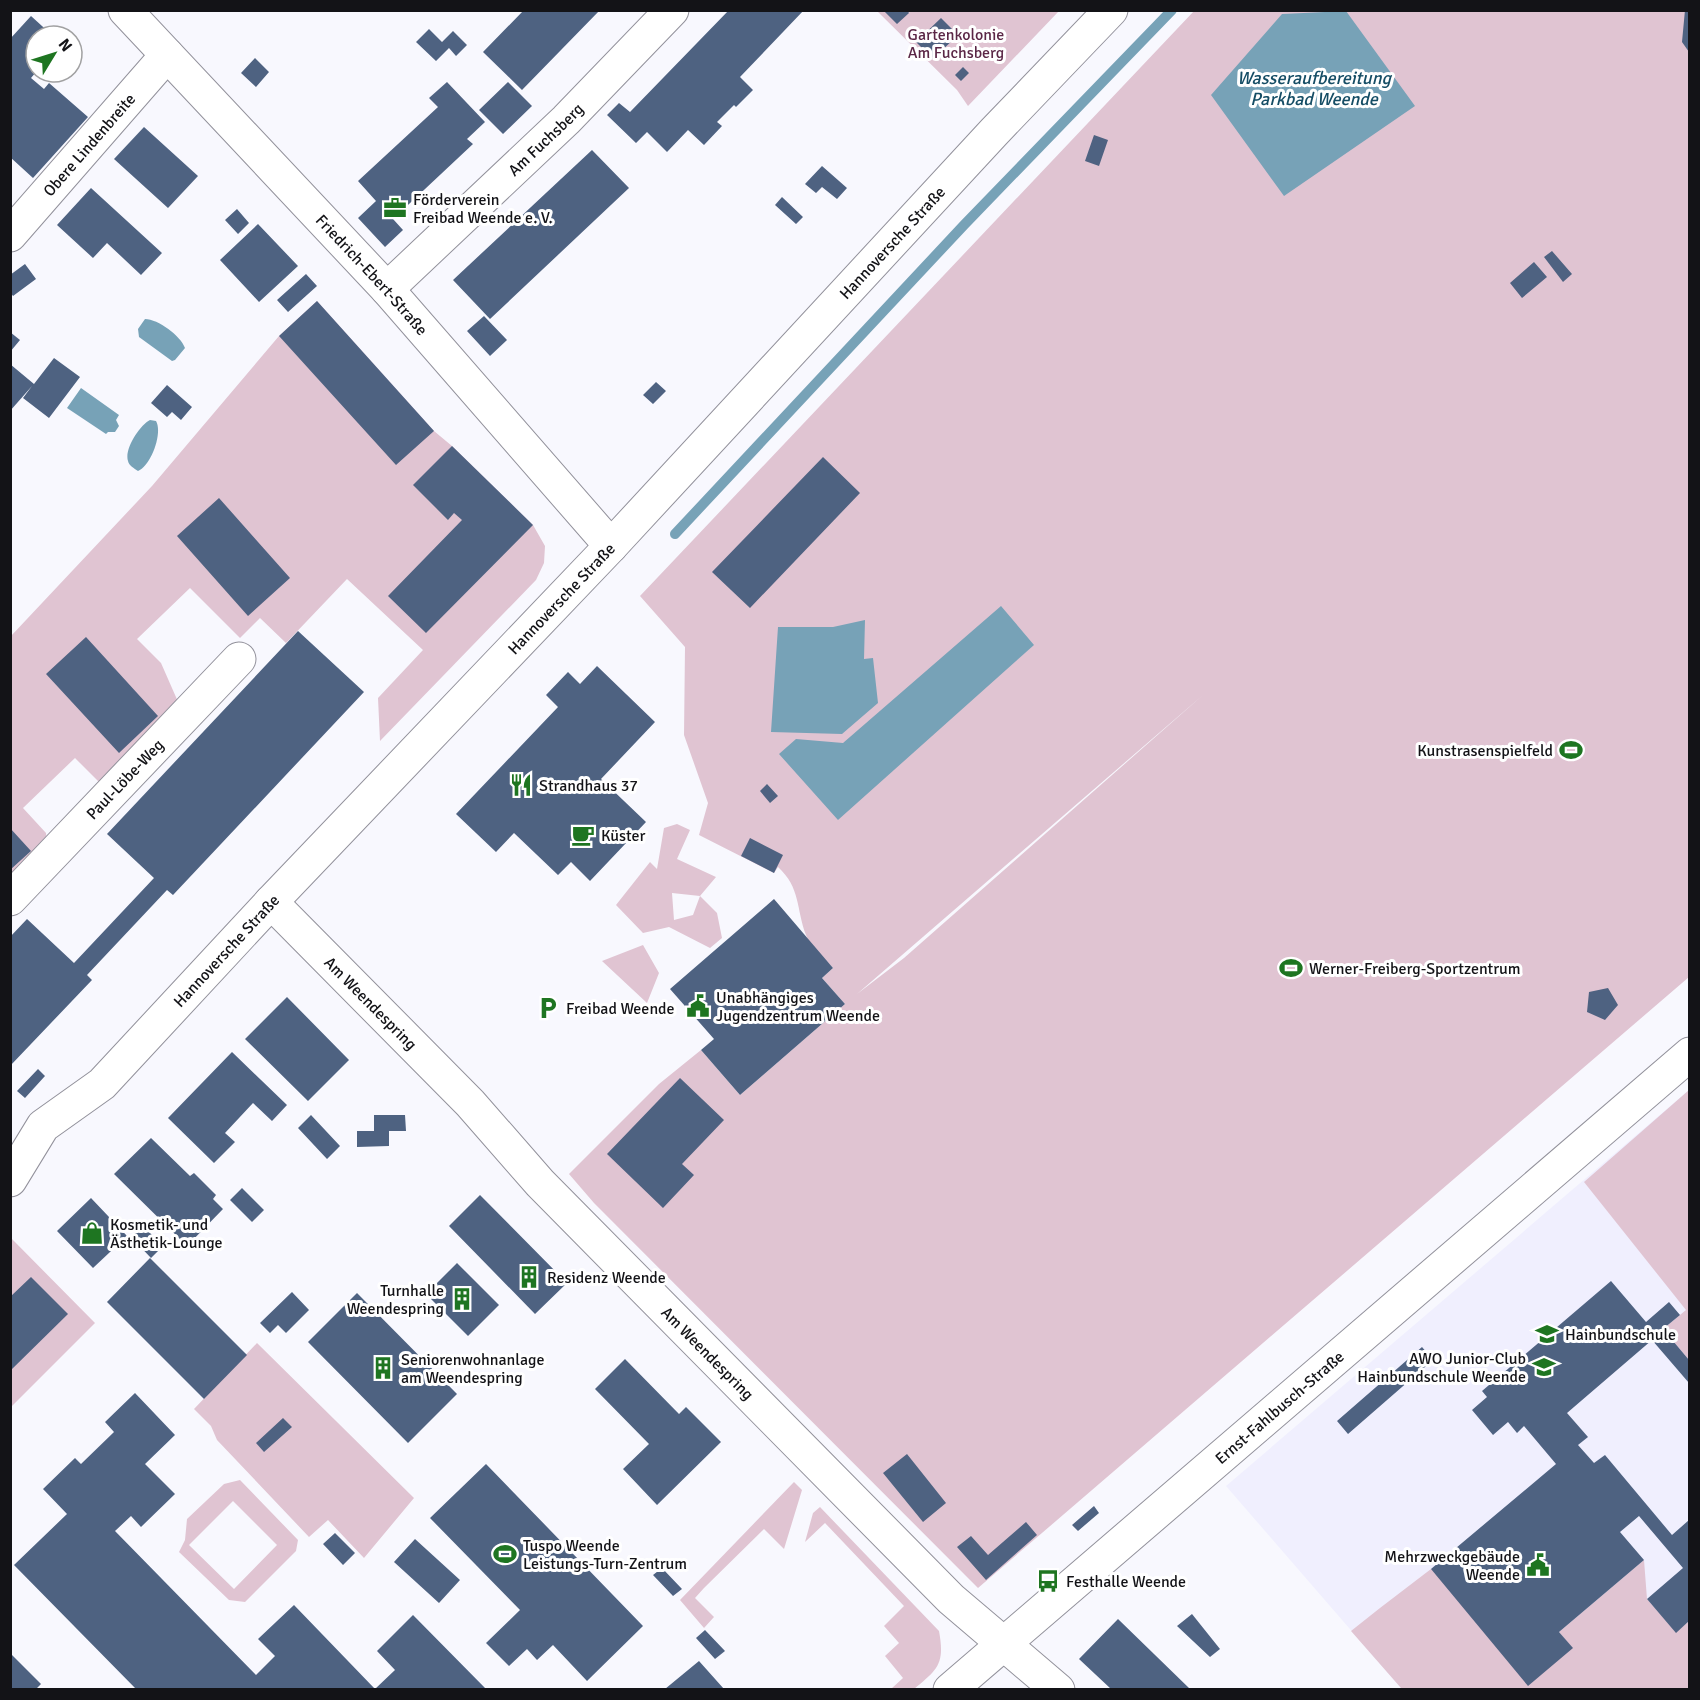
<svg xmlns="http://www.w3.org/2000/svg" width="1700" height="1700" viewBox="0 0 1700 1700" font-family="Signika,sans-serif">
<style>
.built{fill:#f0effe}
.green{fill:#e0c4d2;fill-rule:evenodd}
.water{fill:#77a2b7}
.lines{fill:none;stroke-linecap:round;stroke-linejoin:round}
.stream{stroke:#77a2b7;stroke-width:10}
.building{fill:#4e6281}
.street-casing{stroke:#92919b;stroke-width:35}
.secondary-casing{stroke:#92919b;stroke-width:35}
.street{stroke:#fff;stroke-width:33}
.secondary{stroke:#fff;stroke-width:33}
.labels{text-anchor:middle;stroke-width:6;stroke-linejoin:round;paint-order:stroke}
.park-label{font-size:16px;fill:#5b2746;stroke:#fff}
.street-label{font-size:16px;fill:#131317;stroke:#fff}
.poi-label{font-size:16px;fill:#131317;stroke:#fff;text-anchor:start}
.water-label{font-size:18px;font-style:italic;fill:#154d65;stroke:#fff}
</style>
<rect width="100%" height="100%" fill="#f8f8fe"/>
<path class="built" d="M1689,1090V1689L1401,1688L1226,1486Z"/>
<path class="green" d="M877,11H1059L968,106L957,90Z
M1194,11H1689V977L978,1588L594,1203L569,1174L659,1084L701,1050L740,1095L845,1004L822,978L833,968C825,958 810,947 806,935C796,909 801,888 778,867L774,873L699,835L708,803L684,735L685,647L640,596ZM1203,695L904,958L857,994Z
M317,301L434,431L452,446L533,525L545,546L544,563L536,580L380,741L378,698L423,650L347,579L286,643L260,618L240,638L190,588L137,639L161,663L179,704L99,782L75,758L23,808L46,833L47,844L11,880V636L152,486L279,336Z
M677,824L690,830L677,859L716,877L700,896L717,913L722,938L710,948L669,927L643,933L616,905L650,862L657,869L664,828ZM672,893L700,896L693,915L674,920Z
M643,945L659,973L647,1003L602,961Z
M1689,1090V1360L1663,1329L1686,1310L1584,1182Z
M11,1238L95,1323L11,1407Z
M257,1343L414,1498L364,1558L328,1520L309,1537L217,1440L211,1426L194,1409Z
M240,1480L298,1540L296,1551L245,1602L229,1600L179,1552L185,1540L187,1519L224,1484ZM233,1501L277,1545L234,1589L189,1545Z
M794,1482L802,1490L784,1549L764,1529L704,1588L695,1598L714,1617L704,1628L680,1600Z
M820,1507L939,1631C945,1664 938,1669 914,1689H891L903,1678L885,1656L899,1643L884,1626L904,1606L825,1523L805,1542L813,1513Z
M1644,1560L1647,1599L1676,1632L1689,1621V1689L1401,1688L1351,1631L1380,1608L1431,1569L1572,1648L1559,1632Z"/>
<path class="water" d="M1346,11L1415,106L1284,196L1211,95L1282,14Z
M145,319C158,319 181,336 185,348L175,360L172,361L139,337L138,329Z
M81,388L119,415L116,420L119,426L115,432H108L106,434L67,408Z
M150,420L156,421C163,433 151,466 138,471C134,468 129,466 128,461C124,449 140,425 150,420Z
M1001,606L1034,645L838,820L779,754L796,739L843,743Z
M865,620L864,659L873,658L878,703L842,734L771,732L778,627H833Z"/>
<g class="lines">
<path class="stream" d="M675,534L964,225L1172,10"/>
</g>
<path class="building" d="M524,10H600L522,90L483,52Z
M729,10H804L740,77L753,90L736,107L734,105L717,122L722,126L704,145L688,130L667,152L647,132L636,143L607,115L619,103L630,112Z
M883,10H907L909,13L897,24Z
M1685,10H1689V52L1682,42Z
M31,16L53,36H36V72L31,78L44,89L49,83L88,117L33,178L10,157V39Z
M941,18L958,35L933,59L916,42Z
M429,29L442,42L453,31L467,45L456,56L449,48L436,61L416,42Z
M255,58L269,72L256,87L241,73Z
M963,67L969,73L961,81L955,75Z
M447,82L485,122L467,139L473,144L393,219L403,230L385,247L358,218L376,201L358,181L438,107L429,98Z
M508,82L532,106L503,134L479,110Z
M144,127L198,176L168,208L114,159Z
M1094,135L1108,140L1099,166L1085,161Z
M592,150L629,188L490,319L453,280Z
M822,166L847,188L837,199L822,187L816,193L805,184Z
M91,188L162,253L141,275L107,243L93,258L57,225Z
M782,197L803,217L796,224L775,205Z
M237,209L249,223L238,234L225,220Z
M258,224L298,266L259,302L220,260Z
M1552,251L1572,274L1563,282L1544,257Z
M1534,262L1547,277L1522,298L1510,283Z
M25,264L36,279L13,296L10,292V275Z
M306,274L317,286L288,312L277,300Z
M317,301L434,431L396,465L279,336Z
M484,316L507,340L490,356L467,331Z
M10,332L20,340L10,352Z
M54,358L80,377L49,418L23,398L32,386L10,411V364L34,384Z
M656,382L666,391L653,404L643,395Z
M167,385L192,407L181,420L172,412L167,417L151,403Z
M452,446L533,525L426,633L388,596L462,520L454,513L448,520L413,485Z
M823,457L860,493L750,608L712,572Z
M219,498L290,578L248,616L177,536Z
M298,631L364,692L173,895L167,890L87,975L92,980L10,1066V937L27,919L74,963L154,878L107,834Z
M86,637L158,716L119,753L46,674Z
M597,666L655,722L601,779L646,822L590,881L571,862L558,875L514,833L496,852L456,814L558,707L546,695L568,672L580,684Z
M767,784L778,796L770,803L760,791Z
M10,828L31,851L10,870Z
M750,838L783,855L774,873L741,856Z
M774,899L833,968L822,978L845,1004L740,1095L701,1050L714,1039L670,989Z
M1608,988L1618,1005L1605,1020L1587,1012L1589,992Z
M287,997L349,1060L308,1101L245,1039Z
M232,1052L287,1105L272,1121L253,1103L225,1133L235,1142L214,1163L168,1118Z
M38,1069L45,1076L25,1098L17,1091Z
M680,1078L724,1120L682,1164L694,1175L663,1208L607,1154Z
M311,1115L340,1146L327,1159L298,1128Z
M374,1115H405L406,1131H389V1146L357,1147V1131H374Z
M151,1138L190,1176L194,1173L216,1195L213,1199L223,1209L187,1246L114,1174Z
M242,1188L264,1210L252,1222L230,1200Z
M480,1195L567,1283L535,1314L449,1226Z
M91,1198L127,1236L93,1268L57,1231Z
M142,1225L163,1246L151,1258L131,1237Z
M150,1258L247,1355L204,1399L107,1302Z
M457,1263L499,1305L468,1336L426,1294Z
M31,1277L68,1314L10,1371V1297Z
M1611,1281L1646,1322L1669,1302L1680,1315L1663,1329L1689,1360V1383L1652,1340L1567,1413L1588,1437L1578,1445L1594,1463L1605,1455L1672,1535L1689,1520V1621L1676,1633L1647,1599L1683,1568L1639,1516L1620,1532L1644,1560L1559,1632L1573,1648L1528,1686L1431,1569L1556,1464L1524,1426L1517,1433L1508,1422L1493,1435L1472,1410L1487,1397L1482,1391Z
M292,1292L309,1310L286,1333L278,1325L270,1333L260,1323Z
M357,1293L457,1394L408,1443L308,1342Z
M1422,1347L1433,1360L1348,1434L1337,1421Z
M625,1359L679,1414L686,1407L721,1442L657,1505L623,1469L649,1444L595,1389Z
M135,1393L175,1435L145,1464L175,1494L141,1527L131,1516L115,1531L256,1675L275,1656L258,1639L294,1605L375,1689L395,1670L377,1651L413,1615L486,1689H136L14,1565L67,1514L43,1489L75,1458L81,1464L114,1432L105,1422Z
M283,1418L292,1427L264,1452L256,1443Z
M907,1454L946,1503L923,1522L883,1473Z
M486,1464L643,1626L587,1681L553,1645L537,1660L527,1649L509,1666L486,1643L520,1610L430,1518Z
M1094,1506L1099,1513L1078,1531L1072,1525Z
M1026,1522L1037,1535L986,1580L957,1547L971,1536L988,1555Z
M335,1533L355,1553L343,1565L323,1544Z
M415,1539L460,1580L439,1603L394,1562Z
M662,1568L682,1589L673,1596L653,1575Z
M1192,1614L1220,1649L1210,1657L1177,1626Z
M1118,1619L1190,1689H1111L1079,1659Z
M705,1630L725,1651L715,1659L696,1638Z
M10,1653L41,1684L36,1689H10Z
M699,1661L724,1689H665Z"/>
<g class="lines">
<g class="street-casing">
<g id="street">
<path id="s1" d="M125,10L387,289L611,546"/>
<path id="s2" d="M10,235L167,55"/>
<path id="s3" d="M387,289L566,120L672,10"/>
<path id="s4" d="M10,899L239,659"/>
<path id="s5" d="M271,902L470,1103L540,1183L951,1599L1058,1690"/>
<path id="s6" d="M950,1690L1690,1054"/>
</g>
</g>
<g class="secondary-casing">
<g id="secondary">
<path id="s7" d="M10,1180L43,1126L102,1084L271,902L611,546L994,132L1111,10"/>
</g>
</g>
<use href="#street" class="street"/>
<use href="#secondary" class="secondary"/>
</g>
<defs>
<g id="office-bare" transform="scale(1.8)"><path d="M-6-3h4V-5.5h4V-3h4V5H-6ZM-1-4.5V-3h2v-1.5ZM-6 0V1H6V0Z" fill="#1e7521" stroke="#fff" stroke-width="2.5" paint-order="stroke"/></g>
<g id="stadium-bare" transform="scale(1.8)"><path d="M0-5a6.5 5 0 1 0 0 10a6.5 5 0 1 0 0-10ZM-3.5-1.8h7v3.6h-7Z" fill="#1e7521" stroke="#fff" stroke-width="2.5" paint-order="stroke"/></g>
<g id="restaurant-bare" transform="scale(1.8)"><path d="M-5-6h1v4h1v-4h1v4h1v-4h1v5L-1.5 .5V6h-2V.5L-5-1ZM5-6V6H3V1.5H1.5Q1.5-4 5-6Z" fill="#1e7521" stroke="#fff" stroke-width="2.5" paint-order="stroke"/></g>
<g id="cafe-bare" transform="scale(1.8)"><path d="M-5.5-4.5H6V0H3Q3 3.5 0 3.5H-2.5Q-5.5 3.5-5.5 0ZM3-3.2v2h1.7v-2ZM-6 4.5H4V6H-6Z" fill="#1e7521" stroke="#fff" stroke-width="2.5" paint-order="stroke"/></g>
<g id="civic-bare" transform="scale(1.8)"><path d="M-.6-6.5H3V-4.5H.6V-3L4-1V1h2V6H-6V1h2V-1L-.6-3ZM-1.2 2.5V6h2.4V2.5Z" fill="#1e7521" stroke="#fff" stroke-width="2.5" paint-order="stroke"/></g>
<g id="parking-bare" transform="scale(1.8)"><path d="M-3.5-5.5H1a3.5 3.5 0 0 1 0 7H-1V5.5H-3.5ZM-1-3.4V-.6H.8a1.4 1.4 0 0 0 0-2.8Z" fill="#1e7521" stroke="#fff" stroke-width="2.5" paint-order="stroke"/></g>
<g id="shop-bare" transform="scale(1.8)"><path d="M-5-2.5h2.3a2.7 3.5 0 0 1 5.4 0H5L5.5 6h-11ZM-1.5-2.5h3a1.5 2.3 0 0 0-3 0Z" fill="#1e7521" stroke="#fff" stroke-width="2.5" paint-order="stroke"/></g>
<g id="building-bare" transform="scale(1.8)"><path d="M-4-6H4V6H1V3H-1V6H-4ZM-2.5-4.3h1.7v1.8h-1.7ZM.8-4.3h1.7v1.8H.8ZM-2.5-1h1.7V.8h-1.7ZM.8-1h1.7V.8H.8Z" fill="#1e7521" stroke="#fff" stroke-width="2.5" paint-order="stroke"/></g>
<g id="school-bare" transform="scale(1.8)"><path d="M0-5L7-2L0 1L-7-2ZM-4 1L0 2.5L4 1V4Q0 6-4 4Z" fill="#1e7521" stroke="#fff" stroke-width="2.5" paint-order="stroke"/></g>
<g id="bus-bare" transform="scale(1.8)"><path d="M-5-6H5V4H4V6H2V4H-2V6H-4V4H-5ZM-3.5-4V0h7V-4ZM-3.5 1.2v1.5H-2V1.2ZM2 1.2v1.5H3.5V1.2Z" fill="#1e7521" stroke="#fff" stroke-width="2.5" paint-order="stroke"/></g>
</defs>
<g fill-rule="evenodd">
<use href="#office-bare" x="395" y="208"/>
<use href="#stadium-bare" x="1571" y="750"/>
<use href="#restaurant-bare" x="521" y="785"/>
<use href="#cafe-bare" x="583" y="835"/>
<use href="#stadium-bare" x="1291" y="968"/>
<use href="#civic-bare" x="698" y="1006"/>
<use href="#parking-bare" x="548" y="1008"/>
<use href="#shop-bare" x="92" y="1233"/>
<use href="#building-bare" x="529" y="1277"/>
<use href="#building-bare" x="462" y="1299"/>
<use href="#school-bare" x="1547" y="1334"/>
<use href="#school-bare" x="1544" y="1367"/>
<use href="#building-bare" x="383" y="1368"/>
<use href="#stadium-bare" x="505" y="1554"/>
<use href="#civic-bare" x="1538" y="1565"/>
<use href="#bus-bare" x="1048" y="1581"/>
</g>
<g class="labels">
<g class="park-label">
<text x="956" y="40">Gartenkolonie<tspan x="956" dy="18">Am Fuchsberg</tspan></text>
</g>
<g class="street-label">
<text dy="6" stroke="none"><textPath href="#s3" startOffset="218">Am Fuchsberg</textPath></text>
<text dy="6" stroke="none"><textPath href="#s2" startOffset="120">Obere Lindenbreite</textPath></text>
<text dy="6" stroke="none"><textPath href="#s7" startOffset="1290">Hannoversche Straße</textPath></text>
<text dy="6" stroke="none"><textPath href="#s1" startOffset="362">Friedrich-Ebert-Straße</textPath></text>
<text dy="6" stroke="none"><textPath href="#s7" startOffset="804">Hannoversche Straße</textPath></text>
<text dy="6" stroke="none"><textPath href="#s4" startOffset="166">Paul-Löbe-Weg</textPath></text>
<text dy="6" stroke="none"><textPath href="#s7" startOffset="318">Hannoversche Straße</textPath></text>
<text dy="6" stroke="none"><textPath href="#s5" startOffset="142">Am Weendespring</textPath></text>
<text dy="6" stroke="none"><textPath href="#s5" startOffset="628">Am Weendespring</textPath></text>
<text dy="6" stroke="none"><textPath href="#s6" startOffset="434">Ernst-Fahlbusch-Straße</textPath></text>
</g>
<g class="poi-label">
<text x="413" y="205">Förderverein<tspan x="413" dy="18">Freibad Weende e. V.</tspan></text>
<text x="1553" y="756" text-anchor="end">Kunstrasenspielfeld</text>
<text x="539" y="791">Strandhaus 37</text>
<text x="601" y="841">Küster</text>
<text x="1309" y="974">Werner-Freiberg-Sportzentrum</text>
<text x="716" y="1003">Unabhängiges<tspan x="716" dy="18">Jugendzentrum Weende</tspan></text>
<text x="566" y="1014">Freibad Weende</text>
<text x="110" y="1230">Kosmetik- und<tspan x="110" dy="18">Ästhetik-Lounge</tspan></text>
<text x="547" y="1283">Residenz Weende</text>
<text x="444" y="1296" text-anchor="end">Turnhalle<tspan x="444" dy="18">Weendespring</tspan></text>
<text x="1565" y="1340">Hainbundschule</text>
<text x="1526" y="1364" text-anchor="end">AWO Junior-Club<tspan x="1526" dy="18">Hainbundschule Weende</tspan></text>
<text x="401" y="1365">Seniorenwohnanlage<tspan x="401" dy="18">am Weendespring</tspan></text>
<text x="523" y="1551">Tuspo Weende<tspan x="523" dy="18">Leistungs-Turn-Zentrum</tspan></text>
<text x="1520" y="1562" text-anchor="end">Mehrzweckgebäude<tspan x="1520" dy="18">Weende</tspan></text>
<text x="1066" y="1587">Festhalle Weende</text>
</g>
<g class="water-label">
<text x="1314" y="84">Wasseraufbereitung<tspan x="1314" dy="21">Parkbad Weende</tspan></text>
</g>
</g>
<rect width="1700" height="1700" fill="none" stroke="#131317" stroke-width="24"/>
<g transform="translate(54 54) rotate(52)"><circle r="28" fill="#ffffff" stroke="#a1a1a2" stroke-width="1.5"/>
<path d="M0-4.5L10 22L0 15L-10 22Z" fill="#1e7521"/>
<text y="-9" font-size="16" font-weight="bold" text-anchor="middle" fill="#131317">N</text>
</g>
</svg>
